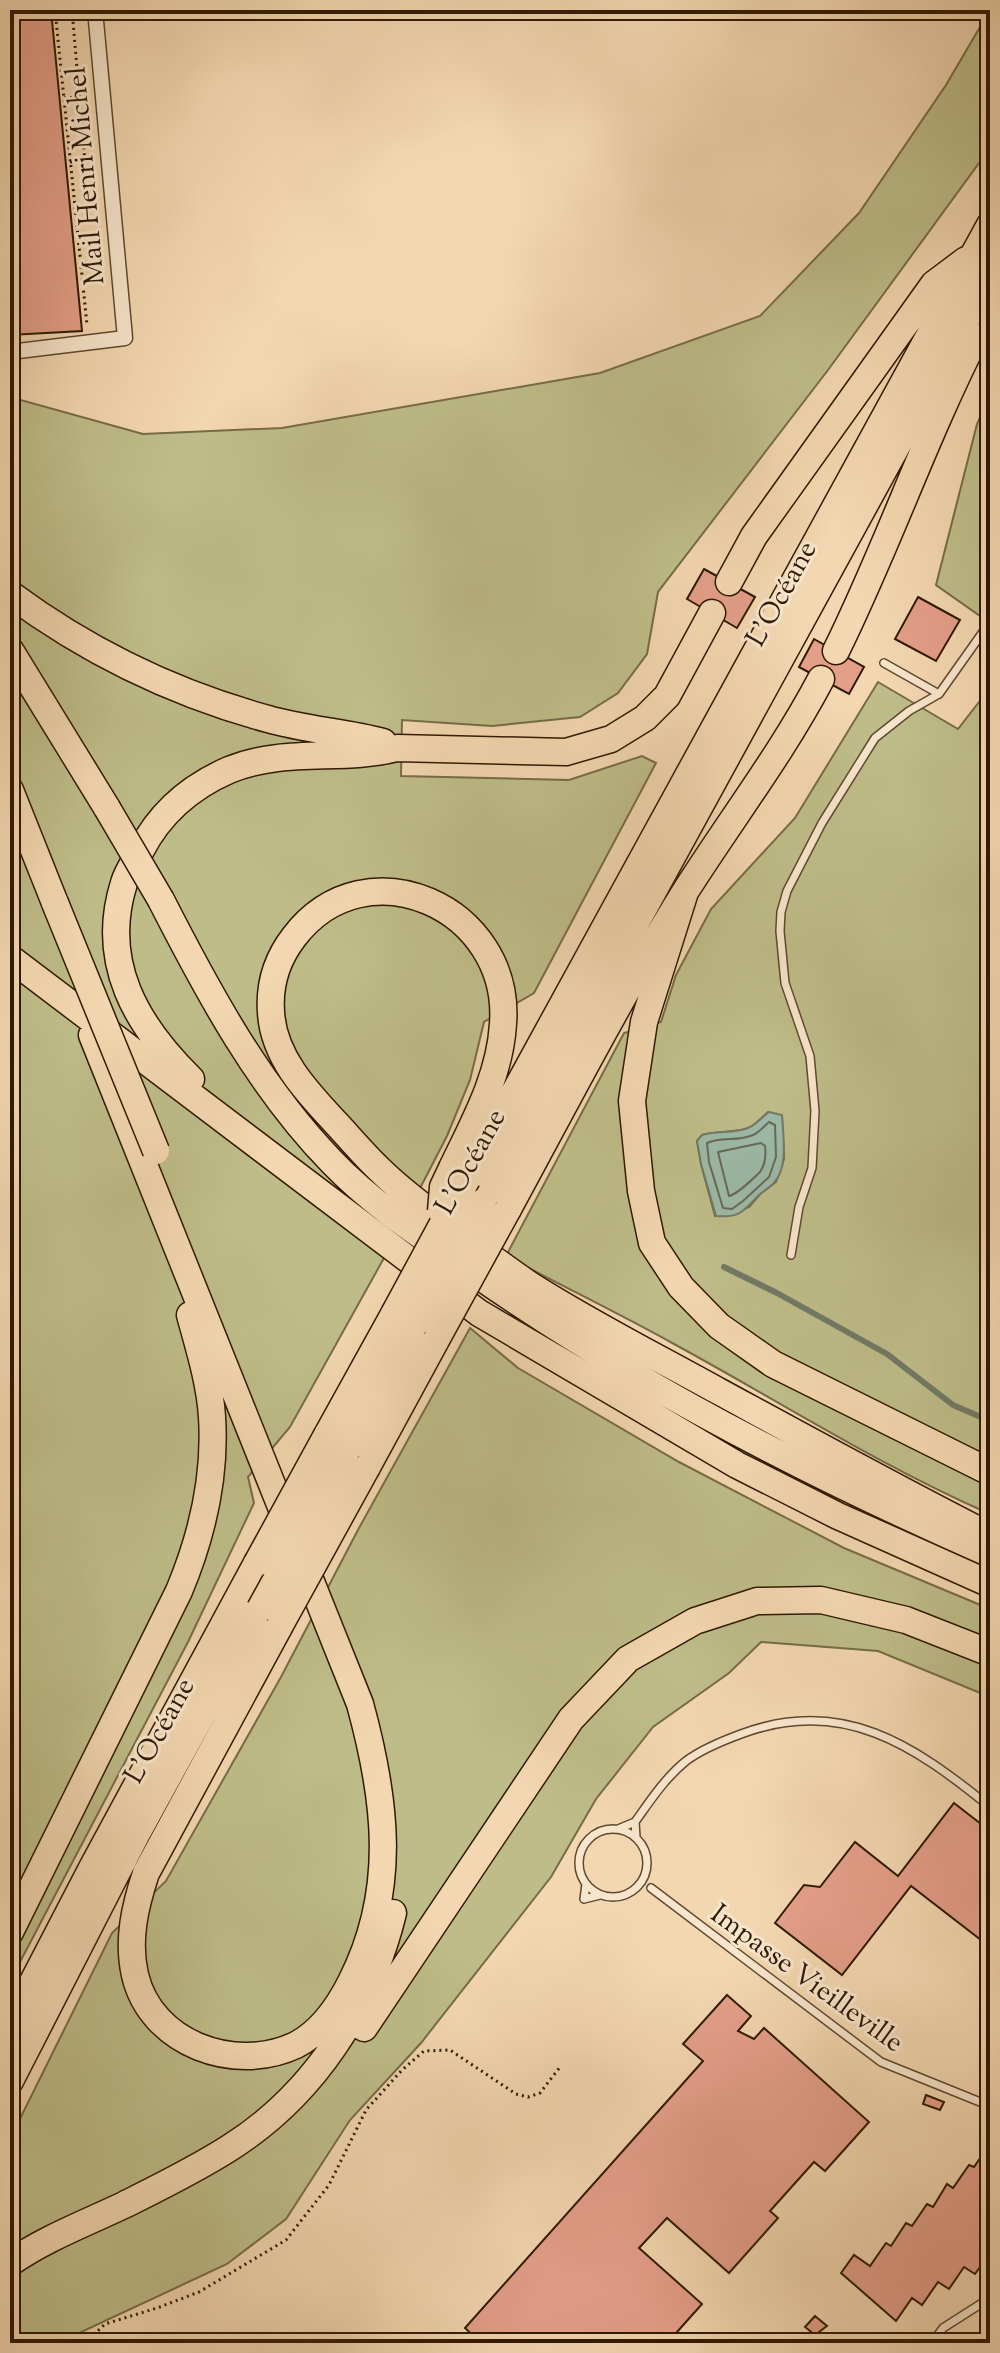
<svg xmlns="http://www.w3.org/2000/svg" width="1000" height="2353" viewBox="0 0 1000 2353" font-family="'Sorts Mill Goudy',serif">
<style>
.green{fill:#bebd89;stroke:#776b46;stroke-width:2;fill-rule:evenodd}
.water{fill:#9cbaa8;stroke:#717a66;stroke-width:2}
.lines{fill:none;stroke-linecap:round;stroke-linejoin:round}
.shore{stroke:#666a56;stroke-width:2}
.stream{stroke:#717a66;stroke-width:6}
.building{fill:#e49f89;stroke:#301903;stroke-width:2}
.service-casing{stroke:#61482e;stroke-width:10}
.minor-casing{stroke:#61482e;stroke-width:17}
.motorway-casing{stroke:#301903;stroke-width:29}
.path{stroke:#301903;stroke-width:3;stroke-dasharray:2 4;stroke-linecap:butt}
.service{stroke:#f7e5cc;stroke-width:7}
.minor{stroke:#f7e5cc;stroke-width:14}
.motorway{stroke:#f3d7b0;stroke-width:26}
.motorway-bridge-casing{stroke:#301903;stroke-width:29;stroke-linecap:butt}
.motorway-bridge{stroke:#f3d7b0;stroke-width:26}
.labels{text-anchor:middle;stroke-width:6;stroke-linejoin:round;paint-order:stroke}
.street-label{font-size:28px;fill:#301903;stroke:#f7e5cc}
</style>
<rect width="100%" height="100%" fill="#f3d7b0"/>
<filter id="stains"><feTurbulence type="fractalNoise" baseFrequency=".0025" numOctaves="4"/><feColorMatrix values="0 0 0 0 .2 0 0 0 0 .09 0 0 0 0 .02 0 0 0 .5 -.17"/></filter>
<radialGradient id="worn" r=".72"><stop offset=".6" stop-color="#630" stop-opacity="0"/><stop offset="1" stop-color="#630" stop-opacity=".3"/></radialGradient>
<path class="green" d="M990,10V148L828,370L658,592L647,654L618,693L580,717L492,726L402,720L401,776L569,780L642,756L656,763L534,993L484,1022L470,1080L447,1136L384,1258L290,1427L248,1477L254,1503L188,1642L10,1981V397L143,434L282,428L600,373L760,316L859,213L946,85Z
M990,395V623L936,585L977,424Z
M878,682L958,729L990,688V1514C880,1466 779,1401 674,1344C618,1313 562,1286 506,1256L624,1033L661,1022L676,975L711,909L795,818ZM768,1112L782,1116L784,1159L776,1182L761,1193L749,1207L715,1216L701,1164L697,1141L702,1135C717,1130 733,1134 748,1128C755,1126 762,1117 768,1112Z
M470,1328L518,1368L679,1462L844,1548L990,1609V1697L878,1651L761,1642L729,1673L653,1727L596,1799L551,1877L421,2043L350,2120L286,2219L227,2264L79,2333L69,2343H10V2139L112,1933L166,1881L281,1677L359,1528Z"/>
<path class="water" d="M769,1112L782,1115C783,1136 789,1168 773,1184C769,1188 763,1191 758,1196C743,1212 739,1218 716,1216L701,1164L697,1141L702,1135C717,1130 733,1134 748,1128C755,1126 762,1117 769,1112Z"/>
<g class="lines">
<path class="shore" d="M769,1122L775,1125L776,1157L769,1177L743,1201L732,1209L723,1208L709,1162L707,1143C721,1136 738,1142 753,1135C759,1133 764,1126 769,1122Z
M761,1143L765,1146C766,1154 765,1165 760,1172C754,1178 736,1195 729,1196L718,1152Z"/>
<path class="stream" d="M724,1267L777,1293L887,1354L953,1405L990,1421"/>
</g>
<path class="building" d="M10,10H51L82,331L10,335Z
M704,569L755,597L737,628L687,599Z
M918,597L960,620L936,661L895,639Z
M814,639L864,667L849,694L799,667Z
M954,1803L990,1831V1947L911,1886L842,1975L775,1923L804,1885L820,1887L855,1842L898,1876Z
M727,1995L751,2016L738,2031L754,2039L764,2028L869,2122L825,2171L814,2162L770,2211L778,2218L729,2273L667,2218L639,2248L702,2304L669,2341L661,2333L652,2343H481L465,2328L703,2061L683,2044Z
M926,2095L944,2102L940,2110L923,2104Z
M989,2145L990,2253L975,2274L964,2267L949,2289L938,2282L922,2305L912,2298L896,2321L841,2273L854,2255L870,2266L886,2243L891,2246L906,2223L912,2226L927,2204L933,2207L947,2184L953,2188L969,2165L974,2167Z
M815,2316L827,2326L815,2335L805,2327Z"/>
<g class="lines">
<g class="service-casing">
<path id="service" d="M884,663L939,694L990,622
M791,1255L799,1207L812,1168L815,1111L810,1056L785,983L780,931L781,912L787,891L822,823L875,738L909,711L939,694
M635,1822C650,1801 665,1778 686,1761C702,1749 722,1741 741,1734C842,1696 914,1745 990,1807
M579 1863a34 34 0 1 1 68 0a34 34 0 1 1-68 0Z
M618,1829L635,1822L636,1837
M586,1884L584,1899L600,1895
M651,1888L881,2062L990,2106
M932,2343L943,2328L990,2298
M977,2343L990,2336"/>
</g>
<g class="minor-casing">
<path id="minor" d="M10,352L125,338L95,10"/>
</g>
<g class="motorway-casing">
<path id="motorway" d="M729,582L754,536L934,284L966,260
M10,594C87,651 176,694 268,719C306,730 346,732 383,742
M10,650L107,808
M836,651C887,548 924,439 976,337
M10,790L55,903
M685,892L644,1022L632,1101L641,1191L652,1243L681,1287L719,1326L773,1364L990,1472
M161,900C208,992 259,1087 332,1162C374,1206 426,1239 475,1273C634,1384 806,1473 984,1551
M10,958L479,1313L737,1465L838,1516L990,1584
M92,1035L360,1704C386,1799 398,1890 351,1982C339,2006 321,2032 296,2045C235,2074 151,2044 135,1975C127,1940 135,1906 146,1873L279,1627
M191,1079C136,1025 99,962 124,883C127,872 135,861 141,850C160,813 190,787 229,770C285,747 342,762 397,748L566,752L611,739L645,718L667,696L712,613
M452,1168C474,1122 500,1076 503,1024C512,908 366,842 294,937C277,959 269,984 271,1012C273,1056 306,1091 335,1122C350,1138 364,1155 380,1170C404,1194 432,1213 459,1234C483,1251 506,1269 530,1285C591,1324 657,1357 720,1392C810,1441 899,1490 990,1536
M467,1179L990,225
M483,1202L990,276
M508,1209C565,1104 620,997 683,895C729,822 781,755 821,679
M327,1435L394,1314
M347,1450L416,1323
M367,1467L436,1340
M10,1932L179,1591C202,1536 216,1478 212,1417C210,1383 199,1348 190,1315
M10,2026L92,1868L257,1563
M364,2028L571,1719L628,1659L695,1621L757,1601L821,1600L906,1620L990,1653
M10,2081L136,1835L260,1609
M10,2263C44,2239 86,2223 124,2205C160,2187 197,2169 231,2147C314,2094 370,2007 393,1913"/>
</g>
<path class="path" d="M55,10L87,325
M72,10L90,221L76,223
M64,98L78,97
M70,162L95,160
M82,280L102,279
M874,2337L879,2343
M85,2343L105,2324L157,2308L199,2292L286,2240L329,2185L366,2110L402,2070L424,2051L450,2050L516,2094L528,2097L540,2093L560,2067
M171,2343H179"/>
<use href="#service" class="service"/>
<use href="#minor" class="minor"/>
<use href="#motorway" class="motorway"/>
<g class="motorway-bridge-casing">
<path id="motorway-bridge" d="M107,808L161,900
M55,903L156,1151
M441,1211L443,1187L452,1168
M394,1314L467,1179
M416,1323L483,1202
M436,1340L508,1209
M257,1563L327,1435
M260,1609L347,1450
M279,1627L367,1467"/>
</g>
<use href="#motorway-bridge" class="motorway-bridge"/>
</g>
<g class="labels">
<g class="street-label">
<text transform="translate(84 176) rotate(-95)" y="10">Mail Henri Michel</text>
<text transform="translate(780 593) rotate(-61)" y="10">L’Océane</text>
<text transform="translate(469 1161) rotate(-61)" y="10">L’Océane</text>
<text transform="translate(158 1730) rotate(-61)" y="10">L’Océane</text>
<text transform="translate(808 1977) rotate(36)" y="10">Impasse Vieilleville</text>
</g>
</g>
<rect width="1000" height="2353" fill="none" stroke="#f3d7b0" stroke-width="40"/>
<rect x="12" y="12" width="976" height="2329" fill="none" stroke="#301903" stroke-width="4"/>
<rect x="20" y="20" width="960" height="2313" fill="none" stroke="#301903" stroke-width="2"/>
<rect width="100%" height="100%" filter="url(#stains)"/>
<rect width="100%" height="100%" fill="url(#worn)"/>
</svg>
